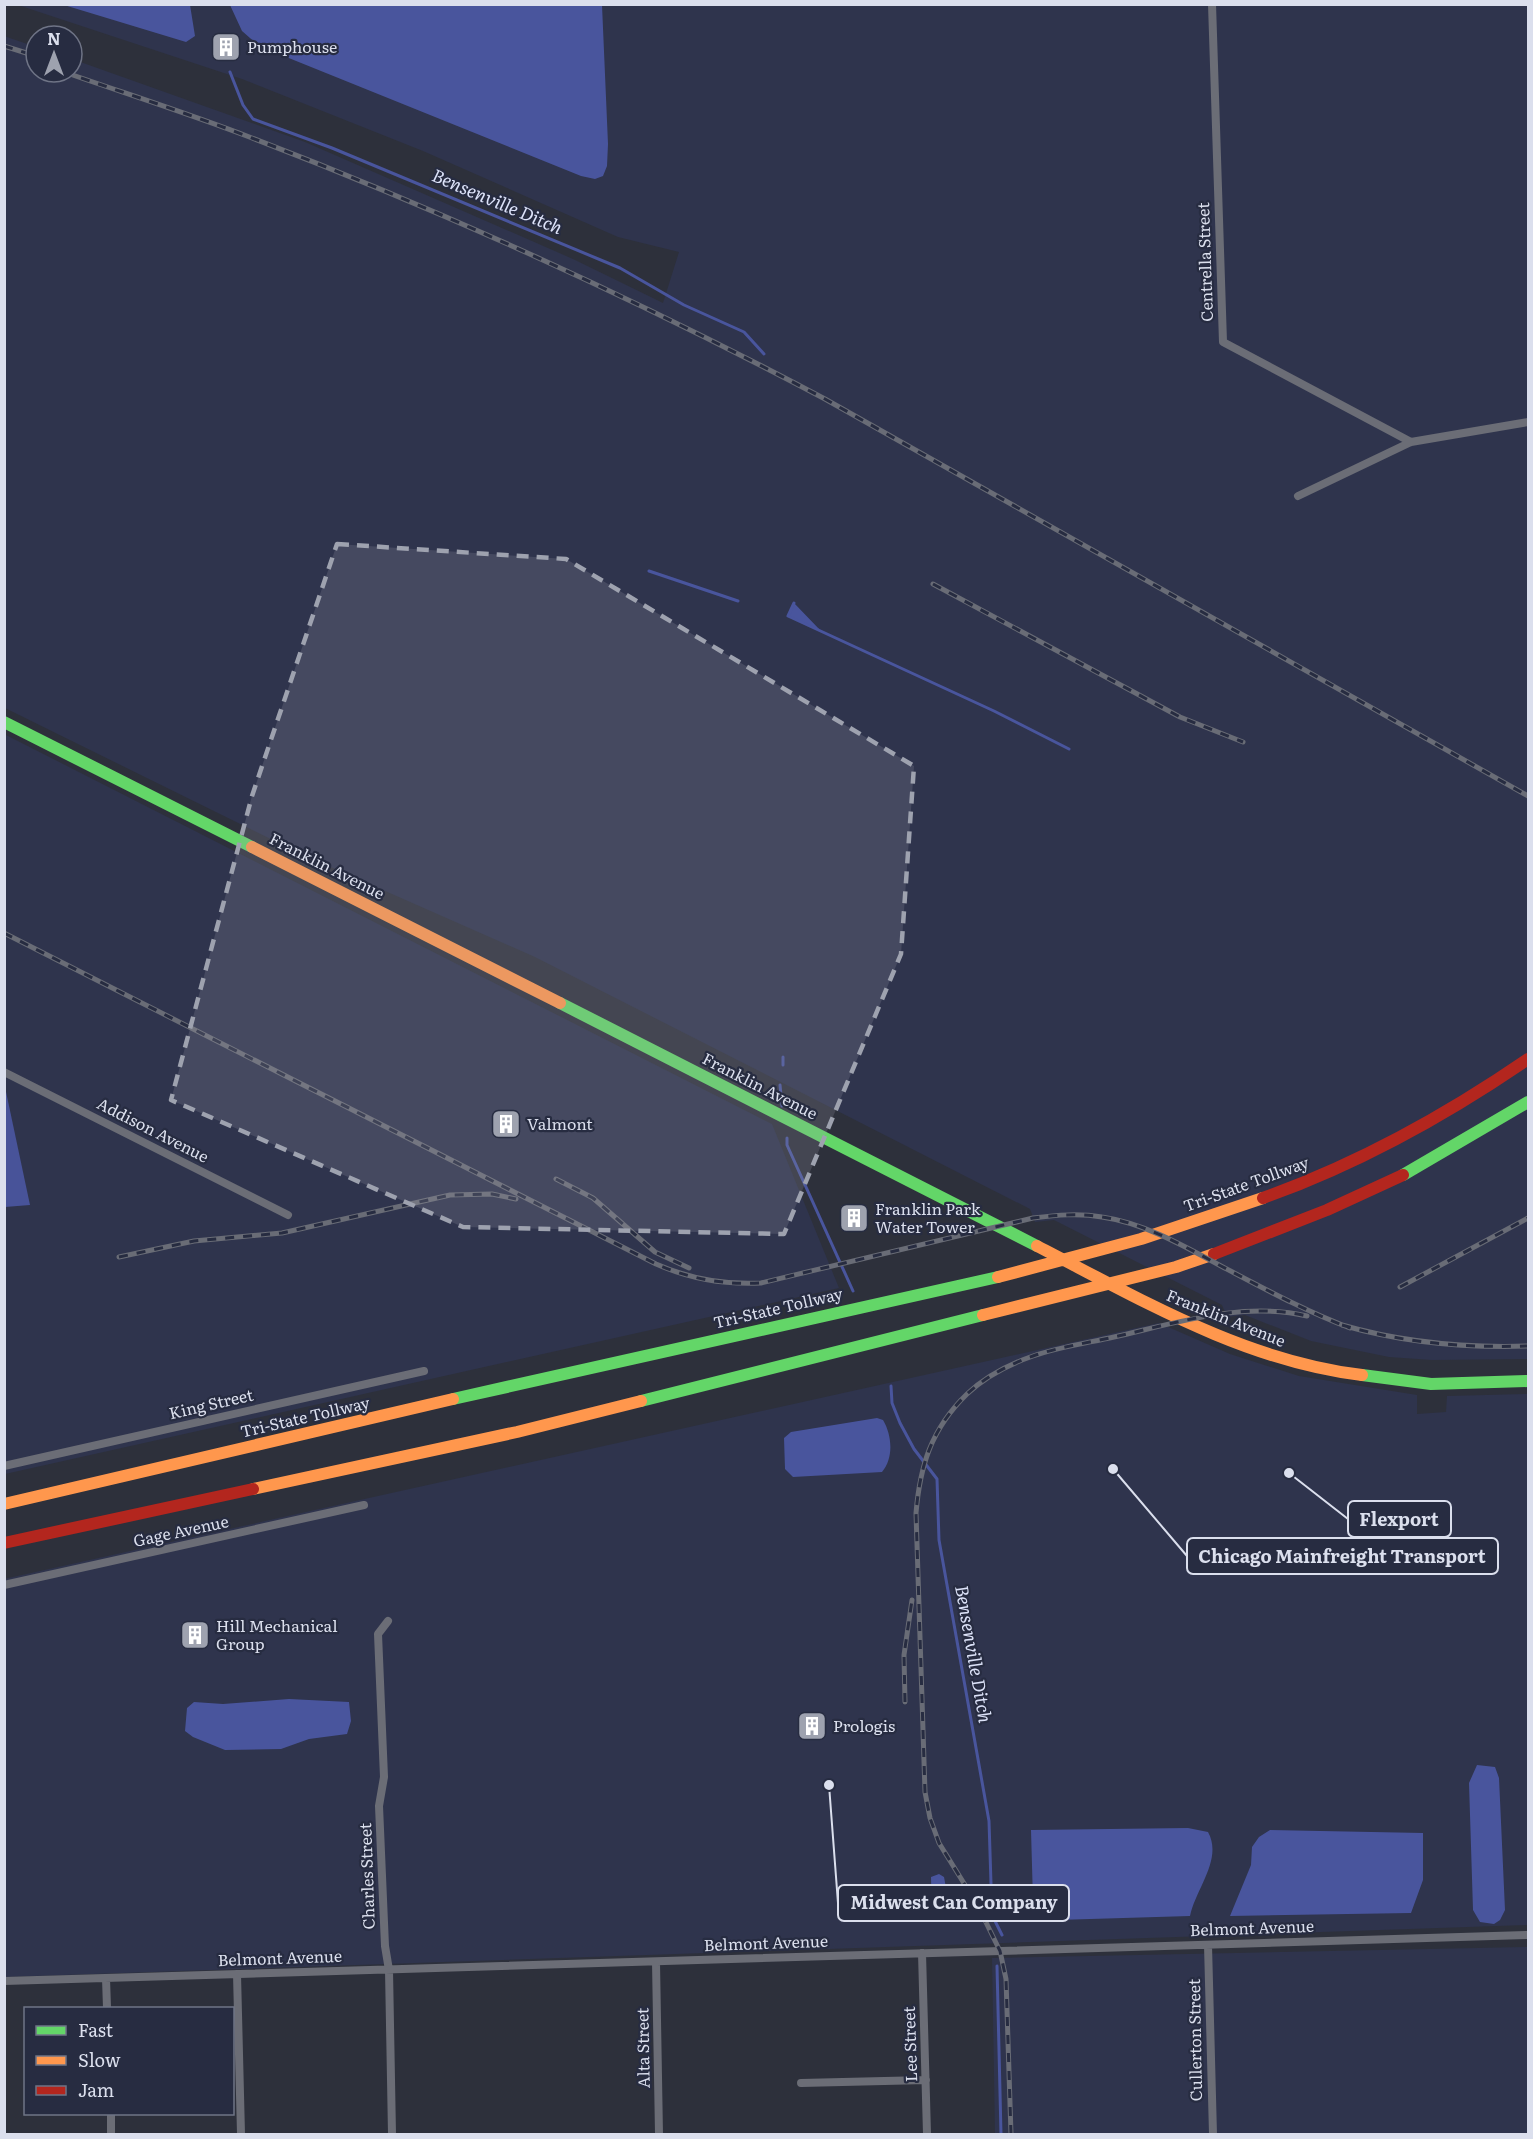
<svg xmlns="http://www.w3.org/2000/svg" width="1533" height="2139" viewBox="0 0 1533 2139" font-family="Literata,serif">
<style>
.built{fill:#2f344d}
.forest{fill:#485399}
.water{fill:#49559d}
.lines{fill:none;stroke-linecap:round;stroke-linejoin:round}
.stream{stroke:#49559d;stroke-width:3}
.street{stroke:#6b6d76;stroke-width:8}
.fast{stroke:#63d668;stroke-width:12}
.slow{stroke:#ff974d;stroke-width:12}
.jam{stroke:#b3261e;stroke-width:12}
.rail-casing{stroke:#696c76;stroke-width:5}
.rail{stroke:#272c41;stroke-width:3;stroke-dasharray:9;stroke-linecap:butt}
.marked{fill:#9ea2af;fill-opacity:0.2;stroke:#9ea2af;stroke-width:4.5;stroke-dasharray:12 8;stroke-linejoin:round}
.labels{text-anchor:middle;stroke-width:4.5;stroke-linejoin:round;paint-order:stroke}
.poi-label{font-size:16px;fill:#dbdfed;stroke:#272c41;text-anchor:start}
.street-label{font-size:16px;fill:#dbdfed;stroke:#272c41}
.water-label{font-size:18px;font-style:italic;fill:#dde3f9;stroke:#272c41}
.leader{fill:none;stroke:#dbdfed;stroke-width:2}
.callout-dot{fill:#dbdfed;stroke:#272c41;stroke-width:2}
.callout{fill:#272c41;stroke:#dbdfed;stroke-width:2}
.callout-label{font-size:18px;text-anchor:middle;font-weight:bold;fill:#dbdfed}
</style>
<rect width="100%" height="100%" fill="#2d303b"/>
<path class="built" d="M18,5H1528V1359L1432,1360L1389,1357L1311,1341L1245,1315L1227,1317L1222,1305L1054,1220L1035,1222L1030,1209L535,957L299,853L5,708L4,36L36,47V72H72V59L305,142L573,259L663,303L679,252L618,237L423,151L242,79Z
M4,734L772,1124L839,1288L5,1474Z
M1159,1323L1230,1354L1299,1376L1417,1395V1414L1446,1412L1447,1396L1528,1394V1925L5,1977L4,1579Z
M1528,1947V2134H995L992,1958Z"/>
<path class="forest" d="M5,1087L30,1205L5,1207Z"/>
<path class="water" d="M64,5H190L195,36L186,42Z
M230,5H602L608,144L607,166L603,176L595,179L581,176L259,46L242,31Z
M794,603L820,630L788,616Z
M877,1418L883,1420C892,1435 894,1458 882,1472L793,1477L785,1469L784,1438L791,1432Z
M289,1699L349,1702L351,1721L347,1734L309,1739L281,1749L225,1750L193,1737L185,1731L187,1708L194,1702L223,1704Z
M1477,1765L1495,1767L1499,1778L1505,1910L1500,1920L1494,1924L1480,1922L1473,1910L1469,1783Z
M1188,1828L1208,1832C1223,1859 1196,1888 1190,1916L1057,1920L1033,1901L1031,1830Z
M1270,1830L1423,1833V1880L1411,1913L1230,1916L1251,1865L1252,1847L1259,1837Z
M939,1874L944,1877L947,1893L942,1922H935L932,1918L931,1877Z"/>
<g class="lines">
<path class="stream" d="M230,72L243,105L253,119L332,148L620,268L684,305L744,332L764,354
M649,571L738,601
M794,603L788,616L994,711L1069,749
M783,1065V1057
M780,1085L782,1106
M787,1138V1145L853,1291
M891,1386L892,1403L900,1423L914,1449L937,1479L939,1540L989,1821L992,1915L1002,1935
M997,1966L1001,2134"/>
<path class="street" d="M1212,4L1223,342L1411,442
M1298,496L1411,442L1528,422
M4,1072L288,1215
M4,1466L424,1371
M4,1585L364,1505
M388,1621L378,1634L384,1777L379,1806L385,1946L389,1970L392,2134
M1208,1945L1213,2134
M922,1953L927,2134
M656,1962L659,2134
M237,1974L241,2134
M106,1978L107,2008
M4,1981L1528,1935
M801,2083L926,2080
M111,2114V2134"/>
<path class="fast" d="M4,722L252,847
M560,1003L1037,1246
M1403,1175L1528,1102
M1362,1375L1431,1384L1528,1381
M453,1399L998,1277
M641,1401L983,1315"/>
<path class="slow" d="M252,847L560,1003
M1037,1246C1140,1299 1244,1361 1362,1375
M998,1277L1141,1239L1263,1198
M983,1315L1176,1267L1214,1254
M253,1489L517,1432L641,1401
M4,1504L453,1399"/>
<path class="jam" d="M1263,1198C1358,1164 1445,1116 1528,1059
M1214,1254L1327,1210L1403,1175
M4,1543L253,1489"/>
<g class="rail-casing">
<path id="rail" d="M4,46L36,56
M64,72C127,94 190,114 252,138C448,213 640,301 825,399L1528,796
M933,584L1180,717L1243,742
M4,933L656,1264C690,1279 724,1285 761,1283L1033,1218C1057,1215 1079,1213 1102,1217C1144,1223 1184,1246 1221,1266C1263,1288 1305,1311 1350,1328
M556,1179L593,1198L655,1252L689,1268
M119,1257L194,1241L282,1233L450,1195L492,1194L516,1199
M1400,1287L1528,1218
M1342,1325C1404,1343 1464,1348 1528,1346
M905,1702L904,1655L912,1600
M1011,2134L1006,1979L1000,1951L978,1906L939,1843L930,1818L925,1792L916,1513C920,1466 931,1429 967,1394C985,1377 1010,1364 1033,1356C1059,1347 1087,1343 1114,1337C1176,1323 1243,1301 1307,1316"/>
</g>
<use href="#rail" class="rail"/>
</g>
<path class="marked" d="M337,544L566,559L914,766L901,954L784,1234L463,1227L171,1100L252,796Z"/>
<defs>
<g id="building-square" transform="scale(1.5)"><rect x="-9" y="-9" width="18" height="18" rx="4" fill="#9ea2af" stroke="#272c41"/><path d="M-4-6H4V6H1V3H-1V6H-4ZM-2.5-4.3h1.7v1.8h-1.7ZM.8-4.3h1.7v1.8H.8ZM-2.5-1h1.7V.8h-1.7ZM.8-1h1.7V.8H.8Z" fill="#fff"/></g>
</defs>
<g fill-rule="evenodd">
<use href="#building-square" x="226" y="47"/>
<use href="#building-square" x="506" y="1124"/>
<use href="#building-square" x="854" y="1218"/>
<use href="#building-square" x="195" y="1635"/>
<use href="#building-square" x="812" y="1726"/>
</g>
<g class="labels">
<g class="poi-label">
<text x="247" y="53">Pumphouse</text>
<text x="527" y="1130">Valmont</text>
<text x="875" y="1215">Franklin Park<tspan x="875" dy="18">Water Tower</tspan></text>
<text x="216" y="1632">Hill Mechanical<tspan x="216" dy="18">Group</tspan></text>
<text x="833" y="1732">Prologis</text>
</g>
<g class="street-label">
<text transform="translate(1205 262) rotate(-92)" y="6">Centrella Street</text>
<text transform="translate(327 866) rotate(27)" y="6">Franklin Avenue</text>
<text transform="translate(760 1086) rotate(27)" y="6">Franklin Avenue</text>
<text transform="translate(153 1130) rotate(27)" y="6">Addison Avenue</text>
<text transform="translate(1246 1184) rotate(-20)" y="6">Tri-State Tollway</text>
<text transform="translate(778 1308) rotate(-13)" y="6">Tri-State Tollway</text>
<text transform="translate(1226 1318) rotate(22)" y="6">Franklin Avenue</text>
<text transform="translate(211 1404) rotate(-13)" y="6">King Street</text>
<text transform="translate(305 1417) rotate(-13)" y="6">Tri-State Tollway</text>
<text transform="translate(181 1531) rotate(-12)" y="6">Gage Avenue</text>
<text transform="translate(367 1876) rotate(-92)" y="6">Charles Street</text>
<text transform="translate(1252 1928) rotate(-2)" y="6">Belmont Avenue</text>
<text transform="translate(766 1943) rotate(-2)" y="6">Belmont Avenue</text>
<text transform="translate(280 1958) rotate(-2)" y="6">Belmont Avenue</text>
<text transform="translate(1195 2040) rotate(-91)" y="6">Cullerton Street</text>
<text transform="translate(910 2044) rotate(-92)" y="6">Lee Street</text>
<text transform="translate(643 2048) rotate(-91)" y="6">Alta Street</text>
</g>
<g class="water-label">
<text transform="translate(497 202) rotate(23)" y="6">Bensenville Ditch</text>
<text transform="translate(973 1654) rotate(80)" y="6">Bensenville Ditch</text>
</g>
</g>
<path class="leader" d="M1289 1473L1348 1519M1113 1469L1187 1556M829 1785L838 1903"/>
<g class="callout-dot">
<circle cx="1289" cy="1473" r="6"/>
<circle cx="1113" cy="1469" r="6"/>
<circle cx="829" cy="1785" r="6"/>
</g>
<g class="callout">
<rect x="1348" y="1501" width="103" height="36" rx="6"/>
<rect x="1187" y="1538" width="311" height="36" rx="6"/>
<rect x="838" y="1885" width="231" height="36" rx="6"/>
</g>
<g class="callout-label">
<text x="1399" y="1526">Flexport</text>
<text x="1342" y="1563">Chicago Mainfreight Transport</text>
<text x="954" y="1909">Midwest Can Company</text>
</g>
<rect width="1533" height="2139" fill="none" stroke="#dbdfed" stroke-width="12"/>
<rect x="24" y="2007" width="210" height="108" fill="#272c41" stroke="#6f7486" stroke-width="1.5"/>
<rect x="36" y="2026" width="30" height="9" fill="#63d668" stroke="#6f7486" stroke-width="1.5"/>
<text x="78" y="2037" font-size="18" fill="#dbdfed">Fast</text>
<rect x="36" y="2056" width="30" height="9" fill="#ff974d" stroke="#6f7486" stroke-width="1.5"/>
<text x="78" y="2067" font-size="18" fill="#dbdfed">Slow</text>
<rect x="36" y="2086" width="30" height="9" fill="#b3261e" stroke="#6f7486" stroke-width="1.5"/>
<text x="78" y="2097" font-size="18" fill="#dbdfed">Jam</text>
<g transform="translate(54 54)"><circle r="28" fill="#272c41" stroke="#6f7486" stroke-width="1.5"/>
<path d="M0-4.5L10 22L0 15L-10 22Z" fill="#9ea2af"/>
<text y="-9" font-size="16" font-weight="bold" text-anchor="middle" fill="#dbdfed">N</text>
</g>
</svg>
